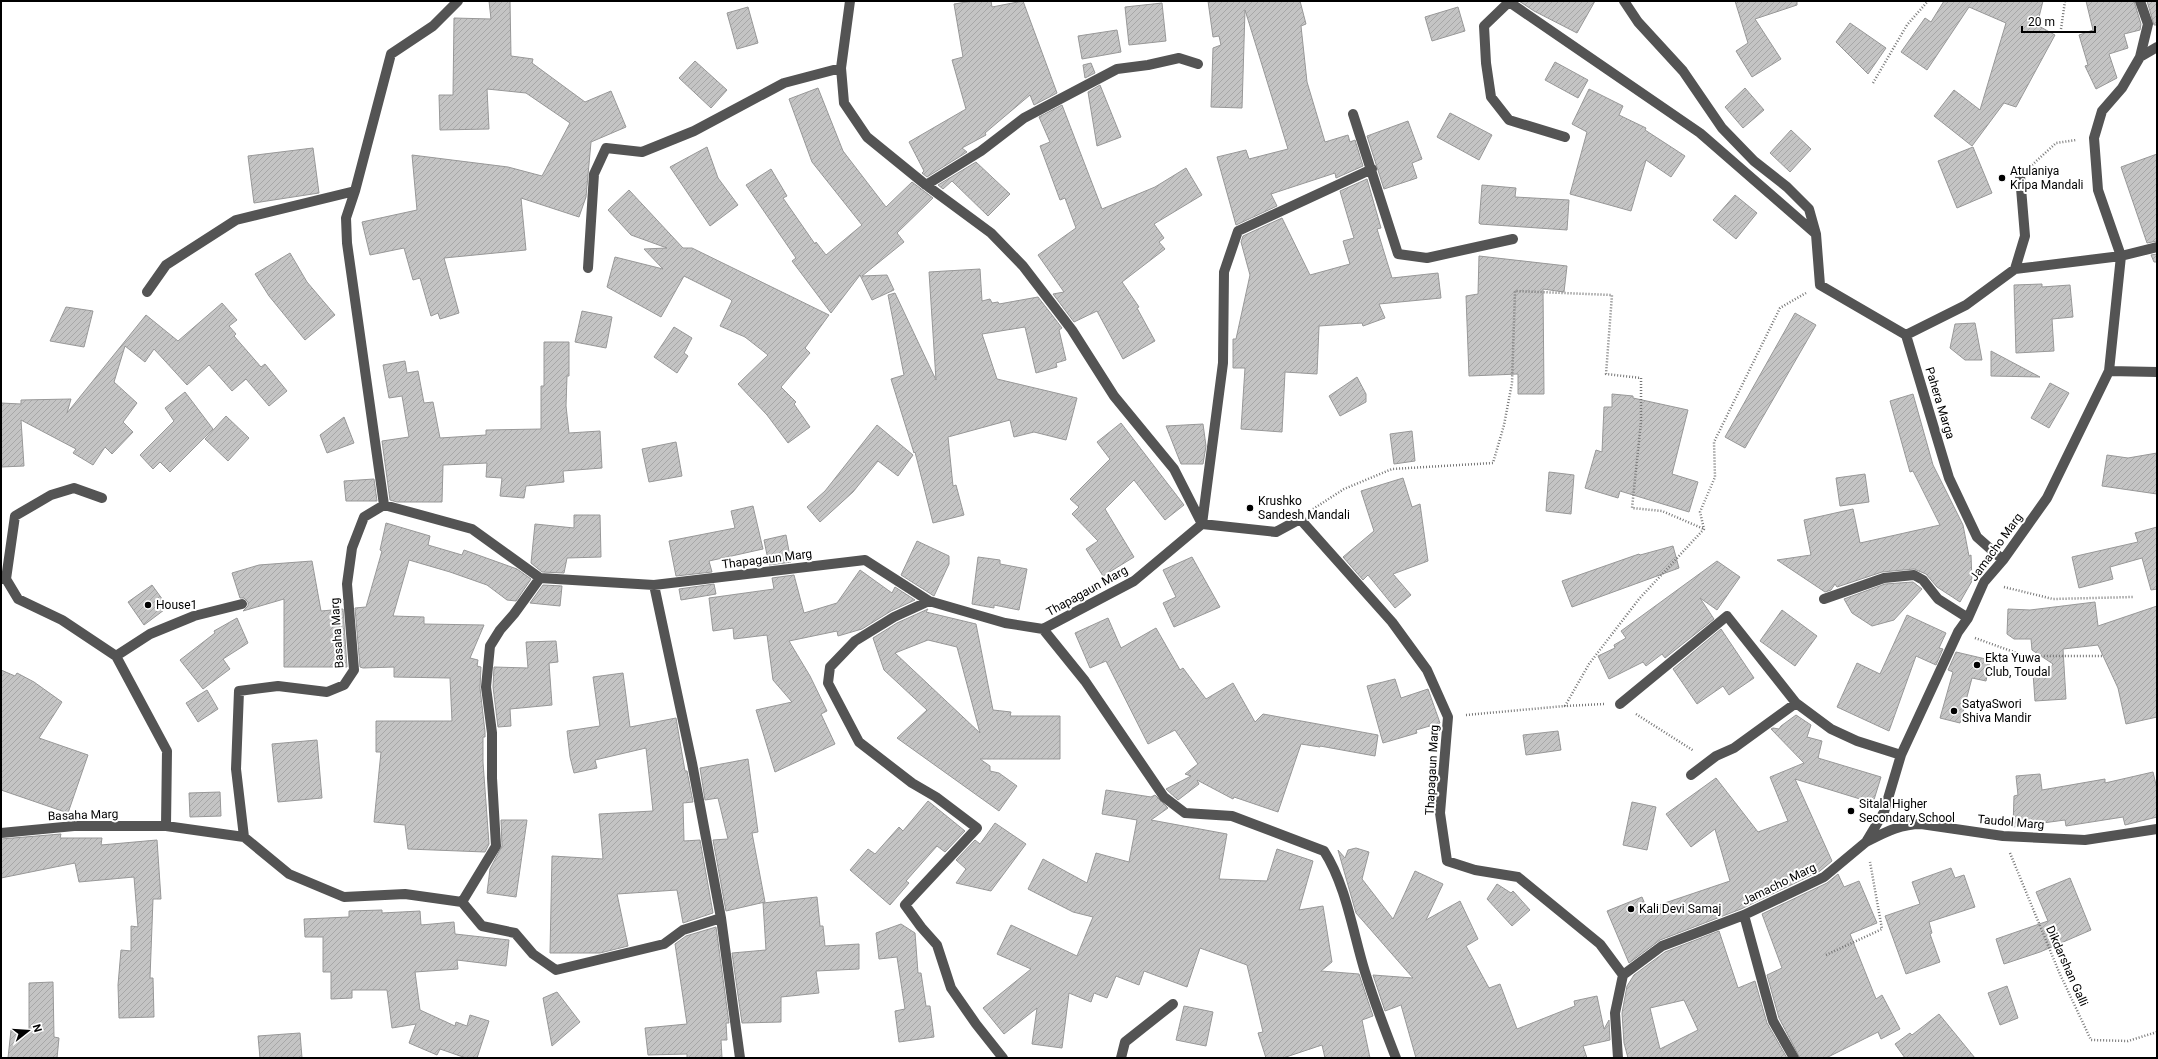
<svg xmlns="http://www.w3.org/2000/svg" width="2158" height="1059" viewBox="0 0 2158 1059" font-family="Roboto,sans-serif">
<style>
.building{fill:url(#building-hatch);stroke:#989898;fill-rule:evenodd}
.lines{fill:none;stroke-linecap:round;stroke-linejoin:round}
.path{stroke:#767676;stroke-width:2.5;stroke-dasharray:1 2;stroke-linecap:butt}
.minor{stroke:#545454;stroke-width:10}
.poi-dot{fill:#000;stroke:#fff;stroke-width:1.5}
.labels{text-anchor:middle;stroke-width:4;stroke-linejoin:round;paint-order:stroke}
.poi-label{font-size:12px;fill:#000;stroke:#fff;text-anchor:start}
.street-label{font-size:12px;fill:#000;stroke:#fff}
</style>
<defs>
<pattern id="building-hatch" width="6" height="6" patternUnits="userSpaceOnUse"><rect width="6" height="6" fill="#c4c4c4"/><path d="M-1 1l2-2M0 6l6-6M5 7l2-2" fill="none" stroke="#a7a7a7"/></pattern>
</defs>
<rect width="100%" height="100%" fill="#fff"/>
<path class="building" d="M489,1H510L511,56L533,59L532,63L585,102L611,91L626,127L591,142L586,197L579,217L521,198L526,250L444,258L459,313L440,319L438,313L431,316L420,278L413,280L404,248L370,255L362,222L417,210L412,155L508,167L542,176L570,123L526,93L487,89L489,129L440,130L439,95H453L454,18L491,19Z
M973,1H991L992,7L1023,1L1057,93L1034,105L1030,95L985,133L986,135L962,148L967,152L927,177L922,173L924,171L909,142L966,109L952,60L963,57L954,4Z
M1208,1H1300L1306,24L1301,26L1307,82L1325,142L1348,135L1350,142L1355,140L1363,166L1336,178L1335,173L1271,194L1277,206L1236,225L1217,157L1246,150L1249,159L1288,149L1245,10L1242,108L1211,107L1213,48L1221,45L1219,36L1213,37Z
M1519,1H1595L1577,33L1534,11Z
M1735,1H1797V5L1755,19L1781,59L1752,77L1736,51L1748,43Z
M1944,1H2043L2037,25L2055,35L2016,107L2004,103L1972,146L1934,116L1954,90L1980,110L2006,23L1969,7L1927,70L1901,52L1925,18L1931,22Z
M2086,1H2134L2141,24L2140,30L2124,34L2128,48L2109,54L2117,78L2096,89L2085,66L2088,65L2079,35L2093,30Z
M2147,1H2157V25H2154Z
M1162,3L1166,41L1129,45L1125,7Z
M748,7L758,43L737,49L727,13Z
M1458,7L1465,31L1432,41L1425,17Z
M1850,23L1886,48L1868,74L1836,42Z
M1117,30L1121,52L1082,59L1078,36Z
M695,61L727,90L711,108L679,78Z
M1555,62L1588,80L1578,98L1545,80Z
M1091,63L1095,73L1085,78L1083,65Z
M1100,85L1121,137L1097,146L1088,92Z
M818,88L843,151L886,207L912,182L933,198L897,233L904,242L862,276L887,275L894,290L872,300L860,275L831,313L792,261L796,258L746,185L771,169L787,196L783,198L815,244L816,242L826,255L862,225L812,162L789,99Z
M1745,88L1764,110L1743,128L1725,107Z
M1589,89L1623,106L1619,115L1646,128L1645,130L1685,156L1671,177L1646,160L1631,211L1570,194L1587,132L1572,124Z
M1062,105L1102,209L1155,187L1186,168L1202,195L1154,224L1164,238L1159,242L1165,249L1122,282L1139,307L1137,308L1155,341L1123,359L1097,311L1074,322L1053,294L1064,292L1038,255L1076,228L1065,198L1060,200L1040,146L1050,142L1039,117Z
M1450,113L1492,135L1479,160L1437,137Z
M1408,121L1422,159L1412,163L1417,178L1384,189L1367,136Z
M1791,130L1811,149L1790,172L1770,153Z
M707,147L718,178L738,205L710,226L670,167Z
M1973,147L1992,193L1957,208L1938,161Z
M313,148L319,193L254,203L248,156Z
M2157,154V241L2147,243L2121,167Z
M976,162L1010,194L988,216L952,181L943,189L938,185Z
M1367,179L1381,228L1377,229L1392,278L1438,273L1441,298L1379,304L1385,318L1363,326L1362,323L1319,326L1317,374L1285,372L1282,432L1241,429L1245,368H1233V339H1236L1250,275L1241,242L1243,236L1282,218L1310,275L1350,264L1343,241L1354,238L1340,191Z
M1482,185L1516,188L1515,197L1569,200L1567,230L1480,224L1479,223Z
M629,190L683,248H692L829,315L805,348L810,353L781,387L796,402L794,404L810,427L788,443L767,415L738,384L768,355L745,337L720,326L732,301L730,299L684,276L661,317L607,287L615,257L663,269L644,249L667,248L631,235L608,210Z
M1735,195L1757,213L1736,239L1713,220Z
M290,253L307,282L335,315L305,340L269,296L255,274Z
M2157,254V262H2154L2151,255Z
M1479,256L1567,266L1564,292L1543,289L1544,394H1518V374L1469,376L1466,296L1478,294Z
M980,269L982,301L990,299L992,303L998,302L999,304L1038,297L1062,328L1059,330L1066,360L1056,363L1057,367L1036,373L1025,327L982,334L997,379L1077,398L1066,440L1034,432L1014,437L1010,420L948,437L953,486L956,485L964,515L933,523L915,452L914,453L891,379L904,375L888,295L895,293L936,380L929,272Z
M2042,284V287L2070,285L2073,317L2052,319L2054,351L2016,353L2014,285Z
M222,303L237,320L229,326L236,334L234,336L261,367L265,364L287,391L269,406L246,379L232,391L209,365L187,385L154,349L145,362L125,346L114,382L137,403L123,422L133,432L112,454L105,447L93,465L73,453L76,449L21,420L24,466L1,467V403L21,404V400L71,399L67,413L146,315L178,341Z
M66,307L93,311L84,347L50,341Z
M582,311L612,317L606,348L575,342Z
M1795,313L1816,325L1745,448L1725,437Z
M1975,323L1982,360H1965L1950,348L1955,324Z
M674,327L692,338L684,353L688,356L677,373L654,357Z
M544,342H569V376H567L566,406L569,433L600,431L602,468L563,471L564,482L526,486L524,498L500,496L502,478L486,477L487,463L443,465L442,502H397L390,500L382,441L409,437L402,396L389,398L383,365L405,361L407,373L418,371L424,403L433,402L440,438L486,435V430L541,429V386H544Z
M1991,351L2040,377L1991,376Z
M1357,377L1366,394V402L1340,416L1329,396Z
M2050,383L2069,393L2049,428L2031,418Z
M185,392L213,429L170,472L160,462L153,469L140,455L174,421L165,408Z
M1612,394L1633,396V398L1688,410L1672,474L1698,482L1689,512L1620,491L1618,498L1585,488L1596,450L1602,452L1604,407H1612Z
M1913,394L1933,465L1963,525L1969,556L1971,555L1972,581L1960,602L1937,587L1926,574L1914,569L1882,572L1837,587L1835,584L1831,590L1825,592L1777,560L1811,555L1804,520L1853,509L1860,543L1940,525L1913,471L1910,472L1890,401Z
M226,416L249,438L228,461L205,439Z
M344,417L354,443L327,453L320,435Z
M1121,423L1184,505L1165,520L1134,480L1105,509L1134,557L1103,576L1086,549L1098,541L1072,514L1079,507L1070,499L1110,459L1097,442Z
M1203,424L1206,446L1203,464H1181L1166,426Z
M877,425L913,455L898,476L878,461L853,492L820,522L807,507L825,491Z
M1412,431L1415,461L1394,464L1390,434Z
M676,442L682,476L649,482L642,449Z
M2157,453V494L2102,486L2107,455L2128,458Z
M1549,472L1574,475L1571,514L1546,511Z
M1865,474L1869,502L1840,506L1836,478Z
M1403,478L1412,507L1420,504L1428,561L1393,574L1411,595L1395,608L1368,575L1363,580L1343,557L1374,531L1361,491Z
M374,479L377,501H346L344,481Z
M753,506L763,549L709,561L712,572L676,576L669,541L735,528L731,511Z
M574,515H600L601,557L567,558L564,573L542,572L531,563L535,524L574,528Z
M386,523L430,536L428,545L462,555L464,550L517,569L531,579L516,601L507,600L487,585L450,572L409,560L393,616L424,617V624L484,625L470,658L478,660L477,666L481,667L480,688L485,732V737H483V762L489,844L485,852L408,849L405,825L374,822L381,752H376V721H452L450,678L394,677V667L363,668L360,667L355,608L366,607L382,551L380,550Z
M2157,527V589L2151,590L2142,558L2110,567L2113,579L2079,588L2072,557L2138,542L2135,533Z
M786,535L791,562L769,565L764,540Z
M917,541L949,556V564L934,596L901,575Z
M1673,546L1679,568L1572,607L1562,581L1639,554L1640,555Z
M978,557L1000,560V564L1027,569L1019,610L994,605V608L972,604Z
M1192,557L1220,607L1174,627L1163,603L1176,597L1163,570Z
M312,561L321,611L343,609L347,667H284V599L243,611L248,606V602L244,598H240L232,573L259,565Z
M1717,561L1740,577L1717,610L1700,598L1714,619L1665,658L1662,654L1646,666L1643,662L1609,679L1598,656L1615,648L1614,645L1626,638L1621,631Z
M860,570L892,593L895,587L915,600L891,611L862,629L838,636L837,631L789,641L810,676L827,711L821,714L835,744L775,772L756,710L792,702L773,680L767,635L734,639L733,628L713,631L709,598L774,589L772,578L794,575L804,613L837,603Z
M1913,582L1922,589L1894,620L1872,626L1852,613L1844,599L1885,584Z
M714,584L716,594L681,600L679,589Z
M152,585L168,607L144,625L128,602Z
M543,585L562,586L560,606L530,603Z
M2095,602L2098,626L2157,606V717L2126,724L2118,688L2098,645L2063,649L2066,699L2035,701L2033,673L2045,678L2053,664L2032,650L2031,639H2014L2007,634L2008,609L2030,610Z
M928,609L926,612L976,624L993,710L1011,712L1010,716H1060V759H980L990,766V771L999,773L1017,786L999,811L897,738L927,710L884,670L873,638L897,623ZM928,640L957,647L980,733L895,653Z
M1782,610L1817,636L1795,666L1760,641Z
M1907,615L1946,633L1939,648L1943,649L1936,665L1916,656L1889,731L1837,707L1857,663L1880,674Z
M237,618L248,643L223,659L230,669L203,689L180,660L215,633L214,631Z
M1108,618L1121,648L1156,628L1180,670L1183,668L1206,699L1233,683L1255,722L1263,714L1378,735L1375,756L1320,746V747L1301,744L1278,812L1234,797L1233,799L1197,780L1199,784L1178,800L1166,789L1191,776L1185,774L1198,764L1175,730L1148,744L1106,661L1090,668L1075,633Z
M1721,629L1754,678L1729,695L1723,686L1697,704L1673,669Z
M556,641L558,662L549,663L552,705L510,709L511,726L498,727L493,687L494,667L528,668L526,642Z
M1956,652L1990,660L1986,681L1972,678L1960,723L1940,718L1953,672L1948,670Z
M1,670L15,676L17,673L34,682L62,702L39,738L88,755L68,813L1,790Z
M623,673L630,727L676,718L685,771H687L693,802L683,803L684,841L700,840L713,913L683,923L677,890L617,894L628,946L600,953H550L552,856L603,859L599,814L653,811L646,748L595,760L597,768L574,773L570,757L567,731L600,726L593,677Z
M1395,679L1401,698L1428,689L1440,723L1416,730L1417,733L1383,743L1367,686Z
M207,690L218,709L198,722L186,703Z
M1796,715L1811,725L1807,737L1822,741L1818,758L1881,777L1873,803L1795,779L1832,861L1820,871L1741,909L1660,940L1629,963L1607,911L1642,897L1647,909L1730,881L1715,829L1691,847L1666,814L1716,778L1758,832L1788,821L1770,777L1804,763L1771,729L1773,728L1779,729L1781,726Z
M1558,731L1561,750L1526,755L1523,735Z
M317,740L322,798L278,802L272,744Z
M748,759L758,832L752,833L765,902L726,911L713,840L728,839L718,798L705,800L700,768Z
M2153,772L2157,789V817L2125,825L2123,817L2066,826L2065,820L2013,827L2014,796L2018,795L2016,776L2040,774L2042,790L2105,779V783Z
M1106,790L1151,797L1155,795L1168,808L1151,820L1227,834L1219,879L1267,881L1277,849L1313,861L1299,910L1323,906L1332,962L1321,971L1359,974L1373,1016L1362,1020L1370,1058H1325L1322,1045L1283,1058H1266L1258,1033L1263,1032L1247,965L1200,948L1187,987L1144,971L1139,985L1116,976L1107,998L1094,993L1091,1002L1069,993L1062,1048L1032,1044L1037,1008L1004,1034L983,1008L1031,969L997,954L1011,925L1077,956L1093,917L1073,912L1028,889L1043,859L1087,883L1096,853L1129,862L1137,820L1102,814Z
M220,792L221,816L190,817L189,793Z
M928,801L965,831L945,852L937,846L906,881L909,883L890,905L850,870L868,849L875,854L899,827L903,831Z
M1632,802L1656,807L1647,850L1623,845Z
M501,820H527L516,897L487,893L490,869L502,846Z
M995,823L1026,844L991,891L956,883L966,869L956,860L975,840L980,844Z
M61,834L60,838H102L101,845L157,840L161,899H153L150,978H153L154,1017L119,1018L118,985L121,950L131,951V926L138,927L134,877L79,882L75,863L1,878V839Z
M1356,848L1369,852L1362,879L1393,919L1415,871L1443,884L1426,920L1460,901L1478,939L1466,946L1489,988L1500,984L1517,1029L1575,1006L1574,1001L1597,996L1604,1029L1609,1020L1610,1040L1583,1046L1587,1058H1416L1401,1005L1385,1011L1373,975L1413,978L1356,913L1338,850L1345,858L1348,850Z
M1951,868L1955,878L1964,875L1975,907L1929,922L1932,933L1930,934L1940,962L1906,974L1885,916L1920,904L1912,882Z
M1838,874L1844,887L1859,881L1877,923L1850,934L1876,999L1882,995L1900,1029L1881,1039L1878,1032L1826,1058H1800L1779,1018L1767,975L1782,968L1762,914L1827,883Z
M2070,878L2091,930L2040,952L2004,964L1996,939L2048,921L2036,892Z
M1497,884L1511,893L1513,891L1530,910L1512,926L1487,899Z
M817,897L820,926H823L825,946L859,944V969L816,971L819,993L781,997V1022L742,1023L732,953L766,950L763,903Z
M382,910V913L420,911L421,925L454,922L455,934L509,940L506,966L457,960L458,969L415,972L420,1010L455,1026L456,1022L467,1026L470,1015L489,1021L477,1058H466L440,1049L437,1055L409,1043L416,1024L392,1028L387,990H352V998L331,999V972H323V937H305L304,919L349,917V911Z
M901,924L915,933L918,973H921L926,1006H930L934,1037L899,1042L895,1011L905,1009L897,957L879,959L876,933Z
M716,927L729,1023H726L727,1040H721L722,1058H687V1054L648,1055L645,1028L687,1024L675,944L686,936Z
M1719,931L1738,988L1755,981L1767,1023L1787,1058H1628L1624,1043L1622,1013L1627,986L1634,975L1665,952ZM1684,1000L1698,1030L1660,1049L1650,1008Z
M53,982L54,1037L59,1038L57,1058H8L11,1030L29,1033V983Z
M2007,986L2018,1018L2000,1025L1988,993Z
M557,992L580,1022L552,1046L543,998Z
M1184,1006L1213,1012L1206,1046L1176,1040Z
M1939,1014L1975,1058H1905L1895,1044L1910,1033L1912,1035Z
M300,1033L302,1058H260L258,1036Z"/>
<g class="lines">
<path class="path" d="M2061,29L2065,1
M1873,83L1907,25L1928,1
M2032,165L2056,143L2076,140
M1313,509L1344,489L1392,469L1493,463L1504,425L1512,383L1515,291L1612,295L1606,374L1641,378V422L1632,508L1662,511L1704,529
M2004,587L2053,599L2133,597
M1975,638L2025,656H2102
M1604,704L1565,706L1589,664L1639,599L1704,529L1700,512L1715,477L1714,442L1780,308L1806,293
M1636,714L1694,751
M1466,715L1565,706
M2010,853L2059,972L2091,1040L2128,1041L2157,1032
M1826,955L1882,929L1870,862"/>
<path class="minor" d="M850,1L841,68L844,103L867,137L926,185L991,233L1023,266L1072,330L1114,396L1174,469L1202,524
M1624,1L1638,22L1683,71L1722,128L1754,161L1787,187L1809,209L1816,234L1820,285L1906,335L1949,478L1977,537L2003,560
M2140,57L2157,47
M1353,114L1398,254L1427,258L1513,239
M1565,137L1509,120L1491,97L1486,63L1484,26L1509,2L1700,133L1816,234
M926,185L981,151L1024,118L1117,69L1148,65L1179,58L1198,64
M355,191L346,218L347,243L384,505
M588,268L594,174L606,148L642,152L694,131L784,83L841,68
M2015,269L2025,236L2020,176
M147,292L166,265L236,220L355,191L391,54L433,26L458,1
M1906,335L1966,305L2015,269L2121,256L2157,247
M2109,371L2157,372
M1202,524L1223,363L1224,272L1238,231L1372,169
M1,579H6L15,516L51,495L74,488L102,498
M6,579L18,599L62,620L116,656L167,751L166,826
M654,585L692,763L721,918L740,1058
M1824,599L1884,578L1914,575L1923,580L1938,599L1968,618
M929,601L894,617L855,641L830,667L828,683L859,742L912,783L936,797L977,828L905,905L921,927L937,945L951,988L976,1024L1003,1058
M1043,629L1085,681L1164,797L1185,813L1232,816L1324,851C1346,885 1353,933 1365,972C1374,1001 1385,1030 1396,1058
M116,656L150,634L194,616L242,604
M1620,704L1727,616L1796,703
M1691,775L1716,756L1734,748L1796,703L1831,729L1857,741L1901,755
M1,833L74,826H166L244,837L289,874L344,897L405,894L462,902L482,926L515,933L533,954L556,970L664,944L683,930L721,918
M244,837L236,769L239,691L278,686L327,692L344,685L354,670L347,584L352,548L364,517L384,505L472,529L540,578L654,585L865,560L929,601L1005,623L1043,629L1134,581L1202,524L1276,532L1300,519L1392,622L1427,670L1448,717L1440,813L1447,861L1475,870L1518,877L1600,944L1623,975
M1866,842C1884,833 1900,824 1921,824L2003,836L2085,840L2157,829
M462,902L496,846L492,778V733L486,687L490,646L500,630L514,614L540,578
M1744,915L1773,1021L1794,1058
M1623,975L1662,946L1744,915L1824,877L1866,842L1884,812L1901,755L1958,632L1968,618L1984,582L2003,560L2047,498L2109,371L2121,256L2098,190L2094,138L2102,111L2122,88L2140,57L2148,24L2140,1
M1121,1058L1125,1042L1173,1004
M1618,1058L1615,1013L1623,975"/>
</g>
<g class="poi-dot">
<circle cx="2002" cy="178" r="4"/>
<circle cx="1250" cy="508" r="4"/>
<circle cx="148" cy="605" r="4"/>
<circle cx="1977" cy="665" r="4"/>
<circle cx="1954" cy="711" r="4"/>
<circle cx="1851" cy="811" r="4"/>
<circle cx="1631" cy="909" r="4"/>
</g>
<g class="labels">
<g class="poi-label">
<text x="2010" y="175">Atulaniya<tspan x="2010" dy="14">Kripa Mandali</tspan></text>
<text x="1258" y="505">Krushko<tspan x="1258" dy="14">Sandesh Mandali</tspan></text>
<text x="156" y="609">House1</text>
<text x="1985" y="662">Ekta Yuwa<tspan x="1985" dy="14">Club, Toudal</tspan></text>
<text x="1962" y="708">SatyaSwori<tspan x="1962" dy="14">Shiva Mandir</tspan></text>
<text x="1859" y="808">Sitala Higher<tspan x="1859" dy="14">Secondary School</tspan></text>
<text x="1639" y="913">Kali Devi Samaj</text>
</g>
<g class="street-label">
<text transform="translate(1940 403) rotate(73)" y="4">Pahera Marga</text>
<text transform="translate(1996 547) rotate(-54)" y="4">Jamacho Marg</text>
<text transform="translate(767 559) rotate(-7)" y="4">Thapagaun Marg</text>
<text transform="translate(1087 591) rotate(-29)" y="4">Thapagaun Marg</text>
<text transform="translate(337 633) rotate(-94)" y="4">Basaha Marg</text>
<text transform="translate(1432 770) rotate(-87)" y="4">Thapagaun Marg</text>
<text transform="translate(83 815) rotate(-2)" y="4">Basaha Marg</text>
<text transform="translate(2011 822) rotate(5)" y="4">Taudol Marg</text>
<text transform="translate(1779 884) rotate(-26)" y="4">Jamacho Marg</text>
<text transform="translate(2067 966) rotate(66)" y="4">Dikdarshan Galli</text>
</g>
</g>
<rect width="2158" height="1059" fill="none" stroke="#000000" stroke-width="4"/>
<g transform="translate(28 1031) rotate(73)" stroke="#ffffff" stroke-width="3" paint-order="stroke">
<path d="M0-3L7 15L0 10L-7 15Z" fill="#000000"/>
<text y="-6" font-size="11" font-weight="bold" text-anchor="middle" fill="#000000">N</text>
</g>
<path d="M2022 26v6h73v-6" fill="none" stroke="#000000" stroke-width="2"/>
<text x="2028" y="26" font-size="12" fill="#000000" stroke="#ffffff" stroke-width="3" paint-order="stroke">20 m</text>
</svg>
